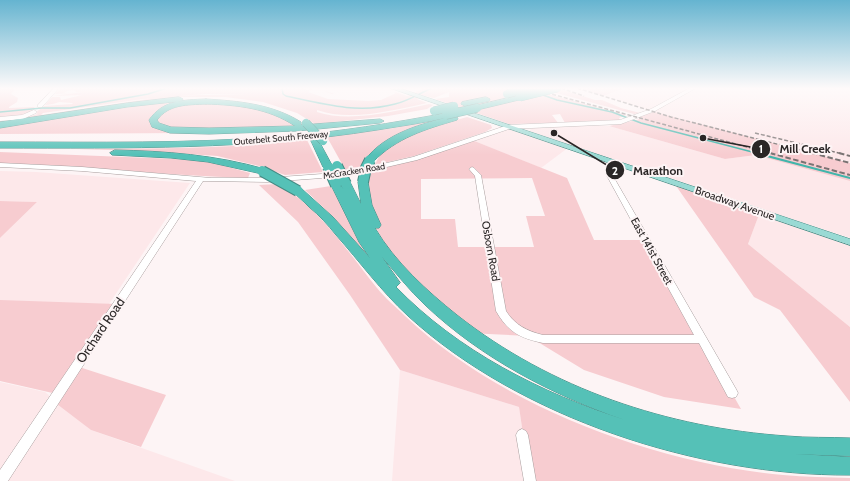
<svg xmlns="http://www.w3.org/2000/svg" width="850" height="481" viewBox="0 0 850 481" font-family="Cabin,sans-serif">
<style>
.built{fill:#fde8ea}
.green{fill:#f7ccd0;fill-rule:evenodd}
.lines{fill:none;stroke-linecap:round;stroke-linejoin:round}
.stream-far1{stroke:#42b5ab;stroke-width:1.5}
.stream{stroke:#42b5ab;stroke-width:2}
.minor-casing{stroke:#a89e9e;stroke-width:1}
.major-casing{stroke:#468b84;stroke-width:1}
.highway-casing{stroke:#468b84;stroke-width:1}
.minor{fill:#fff;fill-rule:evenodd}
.major{fill:#99dad4;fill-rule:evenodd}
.highway{fill:#55c1b7;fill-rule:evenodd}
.rail-far1{stroke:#797373;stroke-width:1.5;stroke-dasharray:4 2;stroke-linecap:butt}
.rail{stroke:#797373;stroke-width:2;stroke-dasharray:5.5 2.5;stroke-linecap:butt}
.highway-bridge-far1-casing{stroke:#468b84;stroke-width:9;stroke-linecap:butt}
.highway-bridge-casing{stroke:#468b84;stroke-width:12;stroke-linecap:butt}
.highway-bridge-far1{stroke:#55c1b7;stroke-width:8}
.highway-bridge{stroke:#55c1b7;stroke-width:10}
.labels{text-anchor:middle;stroke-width:4;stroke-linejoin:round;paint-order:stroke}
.far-street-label{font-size:9px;fill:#2a2626;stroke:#fdf4f5}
.street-label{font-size:11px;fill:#2a2626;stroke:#fdf4f5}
.near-street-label{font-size:13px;fill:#2a2626;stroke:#fdf4f5}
.leader{fill:none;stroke:#2a2626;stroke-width:1.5}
.callout-dot{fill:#2a2626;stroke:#fdf4f5;stroke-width:1.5}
.mark-label{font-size:12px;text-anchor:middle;font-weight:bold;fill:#fff}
.callout-label{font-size:12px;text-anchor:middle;font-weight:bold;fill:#2a2626;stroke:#fdf4f5;stroke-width:4;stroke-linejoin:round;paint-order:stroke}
</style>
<rect width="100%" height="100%" fill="#fdf4f5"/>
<path class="built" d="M625,88H850V162L651,111L604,96Z
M534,126H609L725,159L756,155L850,181V238L529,131Z
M508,127L569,147L541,168L472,140Z
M0,171L36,172L190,183L109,304L0,301V238L37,202L0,201Z
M760,212L850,242V327L748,244Z
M400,370L519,407L530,481H392Z
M0,382L45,392L91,430L235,481H0Z"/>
<path class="green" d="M0,88H16L11,94L18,98L17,102L9,107V108L35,107L26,115L0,118Z
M61,88H303L307,90C317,86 323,91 332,93C335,93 339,91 341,90L332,94L317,88L309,90L310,91L308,92L328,99L368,101L381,100L396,93L394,92H395L407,96L425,88H525L626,115L619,118L620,120L609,122L565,123L560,114L552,115L558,123L509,124L435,99L449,97V92L434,98L425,96L417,99L427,103C394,110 350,122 317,110V112C350,123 396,111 429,104L433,105L427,109L388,116L315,124L297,113L263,102L225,97H182L131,103L0,123V120L31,116L38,114L35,113L44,106L72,104L73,103L59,102L53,104L45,105L52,97H60L61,100L82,95L53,96L83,92H75L76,91L74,90L67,91L64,93H71L55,94ZM206,94L246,95H199L154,98L41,115L43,113L143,99Z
M538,88H558L595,100H602L621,108L640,113L634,114Z
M581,88H625L603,96Z
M163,102L170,104L154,114L150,121L151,126L192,133L0,134V127Z
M194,103L248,107L277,115L296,126L181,129L163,126L158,122V118C167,107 181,105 194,103Z
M651,111L850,163V181L756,155L725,159L609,126L637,120L641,118L637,117Z
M449,117L416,129L362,168L346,171L327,137L394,128Z
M467,117L491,125L492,128L485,132L414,156L375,165C384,137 441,124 467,117Z
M307,140L323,172L285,175L259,166L217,156L146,151L76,149C153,148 230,149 307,140Z
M472,140L567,178L594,240H645L741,409L664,397L584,370L528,336L467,333L399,270L375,226L367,202V169L392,165ZM532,178L545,216H526L534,247H458L455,219H421V179Z
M0,152L176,159L210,162L250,173L248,178C165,176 83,165 0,163Z
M674,183L760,212L748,244L850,327V402L780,310L754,297Z
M278,184C320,208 347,251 377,288C385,298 396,307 405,316C500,406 654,463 783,475C805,477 828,477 850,478V481H530L519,407L400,370L350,295L298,222L259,185Z
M331,186L368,254L366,255L329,213L305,190Z
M0,201L37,202L0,238Z
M0,300L117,304L76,366L166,395L141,447L91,430L53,401L57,394L0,381Z"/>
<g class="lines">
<path class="stream-far1" d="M282,88L283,94L286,96C323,104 358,114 395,104C408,101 420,93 432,88
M543,95L557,100L612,112L641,123L760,154
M0,112L42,108H70L148,94L167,88"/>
<path class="stream" d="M756,153L850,178"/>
<g class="minor-casing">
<path id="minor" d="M54,88H59L42,107H38V105Z
M690,88H696L655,111L621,124L509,129L417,160L378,169L322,178L267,182L203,181L8,481H0V470L196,181L82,171L0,167V163L82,167L211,178H267L322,174L378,165L413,157L508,125L620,120L651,109Z
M34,110L37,112L36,113L23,119L0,121V117L22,115Z
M621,163L624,165L613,176L736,389L738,393L736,397L732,398L728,397L699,343H543C520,338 508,332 496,311L475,176L469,169L472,167L474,168L481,175L506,311C515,325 527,331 543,335H694L607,176L619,164Z
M522,429L526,431L528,435L536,481H524L516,435L518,431Z"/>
</g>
<g class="major-casing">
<path id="major" d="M390,88H399L850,239V245Z"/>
</g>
<g class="highway-casing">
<path id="highway" d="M520,95L524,97L523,99L477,110L473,108L474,106Z
M179,97L183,99L182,101L127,107L0,128V122L127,103Z
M486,97L490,99L489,101L465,106L461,104L462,102Z
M206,99C239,101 272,104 301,122V125L380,119L384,121L380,123L297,131L209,134L170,133L152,127L149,120C163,100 182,100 206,99ZM206,104C237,105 268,108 295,126L209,128L171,127L159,123L157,120C169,104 187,105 206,104Z
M446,113H449V117C425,123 401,126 377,130C252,150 126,148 0,148V142C95,142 190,144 284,136C339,132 392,123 446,113Z
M454,116L458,118L457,120C426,129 396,138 373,162H367L365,160C385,133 423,123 454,116Z
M315,138L319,141L333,167L331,169L328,170L323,167L311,141Z
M115,150C166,151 216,155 265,169L267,171L262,174L208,162L171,158L112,155L110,153Z
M363,179L368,182L372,205L381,225L379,228H375C395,262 427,291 457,315C551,389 668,428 787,436C808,438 829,437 850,438V456L794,454L850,457V475C699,476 520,418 408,316C381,291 360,262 336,235C328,225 319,215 309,207C304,201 297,197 293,191L294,189H302L333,217L370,258L359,242L331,185L336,182L340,183L343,189L341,184L342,182H350L361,204L358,182ZM382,257C396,273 409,290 425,305C481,358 552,395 625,420C541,393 458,351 396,287L400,283Z"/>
</g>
<use href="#minor" class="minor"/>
<use href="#major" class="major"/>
<use href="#highway" class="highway"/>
<path class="rail-far1" d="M529,88L773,154
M561,88L584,96
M577,88L671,117L816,154
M755,133L843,154"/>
<path class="rail" d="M770,153L850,175
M812,153L850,163
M839,153L850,156"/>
<g class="highway-bridge-far1-casing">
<path id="highway-bridge-far1" d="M507,94L529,88
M520,97L557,88
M434,111L454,106
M446,115L477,108
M306,123L323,141"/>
</g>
<g class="highway-bridge-casing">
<path id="highway-bridge" d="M337,166L346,184
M328,167L336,185
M262,171L298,191
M363,182L366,168L370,160"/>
</g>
<use href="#highway-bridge-far1" class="highway-bridge-far1"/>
<use href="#highway-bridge" class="highway-bridge"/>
</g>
<linearGradient id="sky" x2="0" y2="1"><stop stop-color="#65b4d0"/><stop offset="0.57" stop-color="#fefafa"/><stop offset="1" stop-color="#fefafa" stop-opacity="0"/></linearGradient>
<rect width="850" height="155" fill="url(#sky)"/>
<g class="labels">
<g class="far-street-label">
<text transform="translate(281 138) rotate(-5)" y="3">Outerbelt South Freeway</text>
<text transform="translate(354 171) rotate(-9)" y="3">McCracken Road</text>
</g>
<g class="street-label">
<text transform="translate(735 203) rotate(19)" y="4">Broadway Avenue</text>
<text transform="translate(491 251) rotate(80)" y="4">Osborn Road</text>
<text transform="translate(652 251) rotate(61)" y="4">East 141st Street</text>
</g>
<g class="near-street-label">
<text transform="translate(100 330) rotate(-56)" y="5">Orchard Road</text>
</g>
</g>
<path class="leader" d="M703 138L761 149M554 133L615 170"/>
<g class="callout-dot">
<circle cx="703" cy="138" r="4"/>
<circle cx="554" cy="133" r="4"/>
<circle cx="761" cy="149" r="10"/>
<circle cx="615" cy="170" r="10"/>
</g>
<g class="mark-label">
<text x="761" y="153">1</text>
<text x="615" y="175">2</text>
</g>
<g class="callout-label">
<text x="805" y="153">Mill Creek</text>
<text x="658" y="175">Marathon</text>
</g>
</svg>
